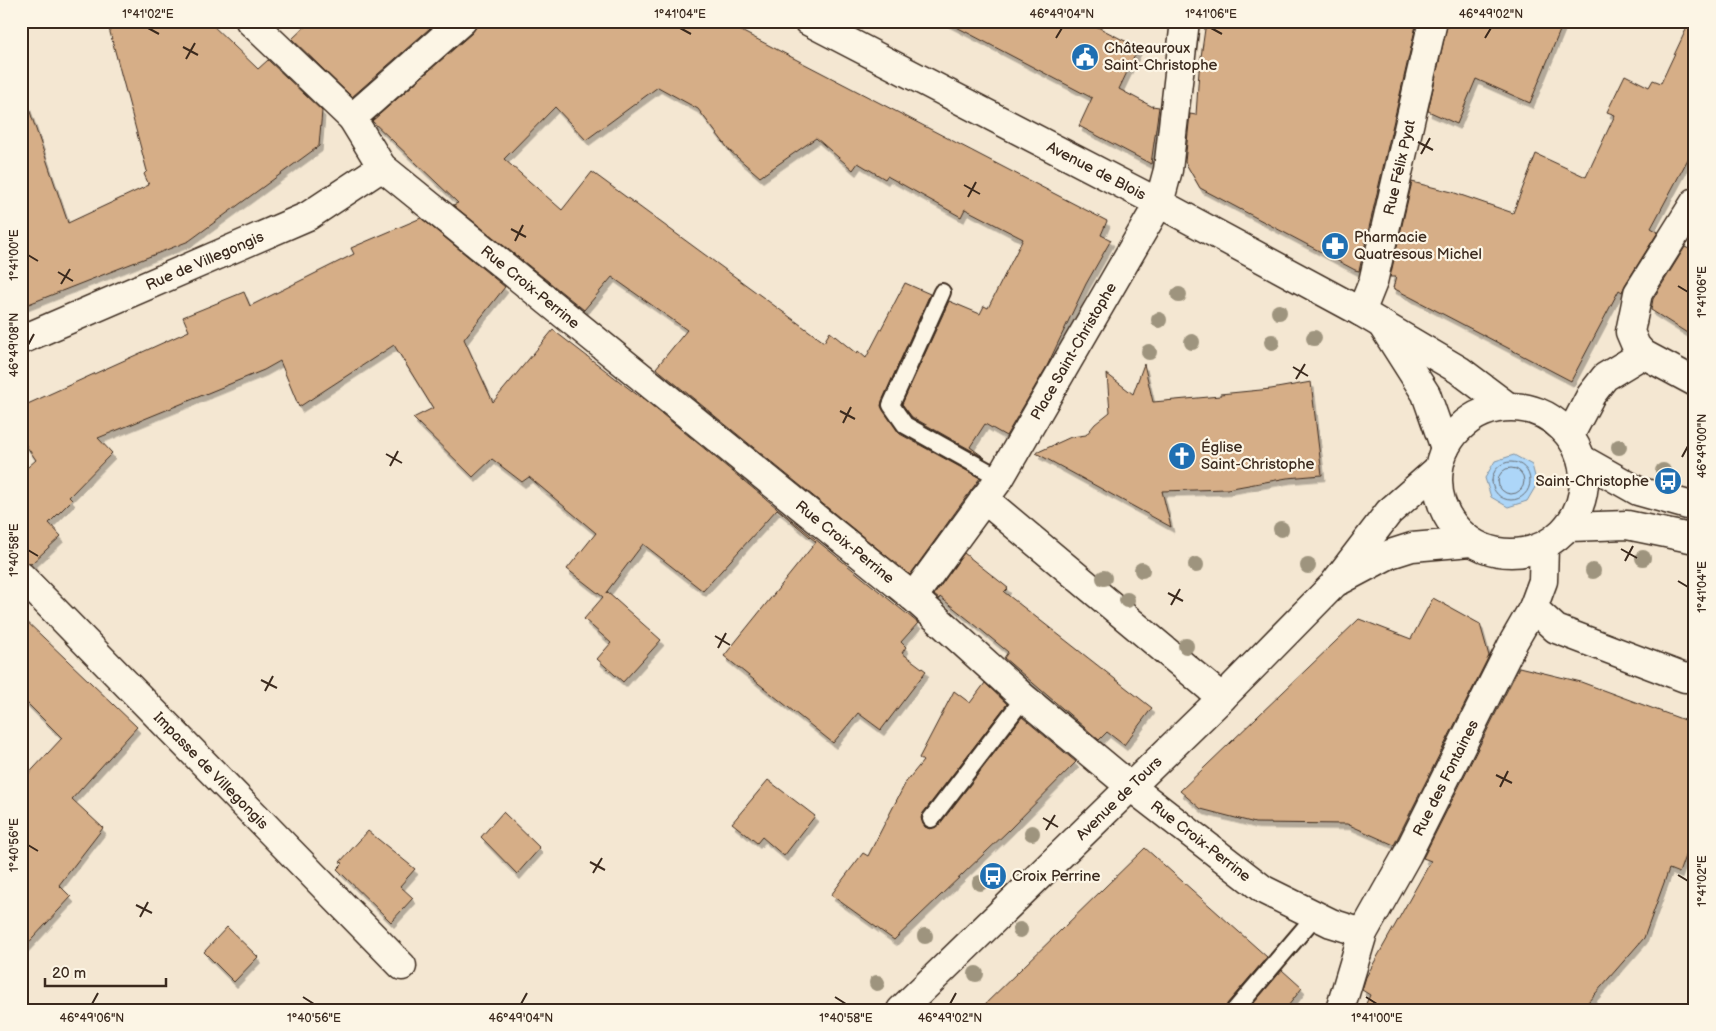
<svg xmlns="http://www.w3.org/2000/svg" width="1716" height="1031" viewBox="0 0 1716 1031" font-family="'Balsamiq Sans',sans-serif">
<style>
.water{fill:#add6f8;stroke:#7f91a1}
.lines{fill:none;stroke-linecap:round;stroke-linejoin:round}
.shore{stroke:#696f75;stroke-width:1}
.building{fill:#d6ae87;stroke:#3b2a1e;filter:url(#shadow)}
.service-casing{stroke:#3b2a1e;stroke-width:20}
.minor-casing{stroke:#3b2a1e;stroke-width:31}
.tertiary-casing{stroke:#3b2a1e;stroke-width:31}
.secondary-casing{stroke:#3b2a1e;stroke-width:31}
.service{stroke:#fcf5e5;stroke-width:16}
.minor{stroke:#fcf5e5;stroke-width:28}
.tertiary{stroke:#fcf5e5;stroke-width:28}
.secondary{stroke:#fcf5e5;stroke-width:28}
.tree{fill:#9e947e}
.ticks{fill:none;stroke:#3b2a1e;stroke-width:2}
.labels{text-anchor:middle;stroke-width:4.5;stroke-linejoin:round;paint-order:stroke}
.poi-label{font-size:15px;fill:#3b2a1e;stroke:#fcf5e5;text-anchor:start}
.street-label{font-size:15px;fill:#3b2a1e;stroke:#fcf5e5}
.neatline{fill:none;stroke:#3b2a1e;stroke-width:2}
.ticks-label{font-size:12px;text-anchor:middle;fill:#3b2a1e}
</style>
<defs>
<filter id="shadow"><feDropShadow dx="3" dy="5.5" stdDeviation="0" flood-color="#0004"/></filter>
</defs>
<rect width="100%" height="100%" fill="#f4e7d2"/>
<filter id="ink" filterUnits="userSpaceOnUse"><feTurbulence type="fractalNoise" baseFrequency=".02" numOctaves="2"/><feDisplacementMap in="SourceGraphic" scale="10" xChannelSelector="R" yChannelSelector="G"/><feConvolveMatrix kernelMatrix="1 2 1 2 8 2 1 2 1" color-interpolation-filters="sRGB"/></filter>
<g filter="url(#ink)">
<path class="water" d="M1514,455L1532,465L1537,484L1527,501L1508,507L1491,497L1485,478L1495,461Z"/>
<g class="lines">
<path class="shore" d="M1492 481a19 19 0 1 1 38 0a19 19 0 1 1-38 0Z
M1498 481a13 13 0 1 1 26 0a13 13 0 1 1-26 0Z"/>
</g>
<path class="building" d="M107,21H208L258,69L268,60L322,111L319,146L189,241L21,307V104L27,103L68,223L149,185L144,174L147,171Z
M311,21H438L352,97L292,39Z
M477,21H722L1107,221L1101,235L1111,240L1086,284L1047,366L1006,436L985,424L970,447L985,458L912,417L902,404L949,301L980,314L984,306L988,308L1023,239L965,209L961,217L887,176L885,179L858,163L853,170L816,138L760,177L730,151L698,109L658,87L586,140L555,107L504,159L562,210L592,172L824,342L830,332L857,354L858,351L866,358L905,283L930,294L882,401L881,406L900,434L980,478L910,575L656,368L687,330L612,277L584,310L453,205L458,203L372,121L472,33L477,26Z
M945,21H1086L1123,40L1139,47L1119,89L1153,107L1152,106L1159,107L1151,164L1079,126L1092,98Z
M1239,21H1417L1359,271L1355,270L1200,188L1185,162L1190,114L1196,115L1199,71L1206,22L1239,23Z
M1448,21H1564L1530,103L1476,79L1457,124L1428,111Z
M1690,21H1695V146L1651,228L1658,232L1625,285L1622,292L1619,290L1571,381L1393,288L1396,277H1390L1412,182L1452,192L1513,213L1536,154L1586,177L1615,115L1607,112L1625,75L1649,87L1653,80L1661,83Z
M421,218L505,287L464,339L493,402L553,330L640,397V396L918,623L901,642L906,647L902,653L926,671L881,730L858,713L833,743L724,656L816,542L777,509L703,591L643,544L605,594L607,592L661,640L623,682L597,659L611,643L584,619L603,597L567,569L596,533L529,477L522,482L492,459L473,477L413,418L433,408L394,345L299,407L280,361L264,370L98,438L112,453L69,497L72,500L49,523L61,536L31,564L21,561V473L36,460L21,438V407L189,331L183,317L244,292L250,306L354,254L351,248Z
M1685,247L1695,252V338L1651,310L1653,299Z
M1144,364L1153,402L1220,396V394L1271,389L1311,382L1322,475L1287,478L1227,489L1162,491L1171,527L1036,453L1071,437L1086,435L1095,424L1110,412L1107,374L1133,394Z
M964,553L1008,588L1004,592L1152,708L1124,745L1107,732L1099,740L1004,658L1008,652L974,624L940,597L939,599L934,595Z
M1433,598L1480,624L1489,656L1394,845L1347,824L1255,823L1201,809L1180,791L1359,619L1411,639Z
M21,616L137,727L72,799L103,828L59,885L71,897L21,951V782L62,738L21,697Z
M1519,667L1581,682L1695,724V828L1679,873L1669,869L1644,938L1581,1010H1363L1370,995L1362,990L1366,977L1431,861L1423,858Z
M985,683L1007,704L923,813L921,818L925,827L930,829L939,825L1022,717L1076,762L1009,830L894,940L831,895L863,853L868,856L906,782L923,761L919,758L954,691L970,703Z
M768,780L815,816L784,856L762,837L757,843L732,823Z
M503,812L540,848L517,874L481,837Z
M368,831L415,869L400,886L413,898L391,922L337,869L343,863L340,862Z
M1145,848L1267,957L1227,1004L1225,1010H979Z
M227,927L258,957L234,982L204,952Z
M1282,970L1302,988L1285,1010H1248Z"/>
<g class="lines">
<g class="service-casing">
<path id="service" d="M942,292L891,405L905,425L1000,478
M931,819L1024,698
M1235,1010L1316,915"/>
</g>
<g class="minor-casing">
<g id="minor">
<path id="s1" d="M250,21L352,118L382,167L913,597L1024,698L1131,787L1264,890L1331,923L1363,933"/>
<path d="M352,118L462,21"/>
<path d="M1695,202L1638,293L1630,332L1636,346L1643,354L1695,382"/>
<path id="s2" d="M1361,312L1373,282L1433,21"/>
<path id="s3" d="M21,340L308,216L382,167"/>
<path d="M1570,435L1591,395L1605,377L1643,354"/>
<path d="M984,499L1222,698"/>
<path id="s4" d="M21,576L402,966"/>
<path id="s5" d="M913,597L1000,478L1159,203L1168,170L1185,21"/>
<path d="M1533,608L1556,629L1685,678L1695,676"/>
</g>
</g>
<g class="tertiary-casing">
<g id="tertiary">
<path id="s6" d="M1340,1010L1363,933L1407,855L1514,641L1533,608L1543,581L1544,546"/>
</g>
</g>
<g class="secondary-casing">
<g id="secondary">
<path id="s7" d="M808,21L1159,203L1361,312L1459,370L1507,406"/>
<path d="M1384,328L1426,394L1445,448"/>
<circle cx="1511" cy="480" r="73"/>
<path d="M1583,460L1638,491L1695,507"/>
<path d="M1569,527L1627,525L1695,539"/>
<path d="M1341,580L1390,554L1412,547L1471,542"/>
<path id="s8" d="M901,1010L1222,698L1333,585L1389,512L1438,469"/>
</g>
</g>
<use href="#service" class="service"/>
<use href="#minor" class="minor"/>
<use href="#tertiary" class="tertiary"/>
<use href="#secondary" class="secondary"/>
</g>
<g class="tree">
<circle cx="1179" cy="295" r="8"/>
<circle cx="1279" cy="312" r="8"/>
<circle cx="1159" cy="320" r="8"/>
<circle cx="1314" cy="338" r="8"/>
<circle cx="1192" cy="342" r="8"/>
<circle cx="1272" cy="342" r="8"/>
<circle cx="1149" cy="352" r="8"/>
<circle cx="1619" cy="447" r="8"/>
<circle cx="1663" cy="471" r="8"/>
<circle cx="1281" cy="529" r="8"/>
<circle cx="1643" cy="558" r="8"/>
<circle cx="1196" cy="565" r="8"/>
<circle cx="1308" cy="566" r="8"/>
<circle cx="1142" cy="570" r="8"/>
<circle cx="1593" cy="571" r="8"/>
<circle cx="1104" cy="578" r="8"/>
<circle cx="1127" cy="600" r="8"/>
<circle cx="1186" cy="646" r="8"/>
<circle cx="1032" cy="833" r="8"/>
<circle cx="980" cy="883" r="8"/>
<circle cx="1020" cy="930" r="8"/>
<circle cx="925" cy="936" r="8"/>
<circle cx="976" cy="974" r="8"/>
<circle cx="877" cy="983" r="8"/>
</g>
</g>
<path class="ticks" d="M148,28L159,34M680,28L691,34M1211,28L1222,34M1056,38L1062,28M1485,38L1491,28M183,47L198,55M186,59L195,43M1418,142L1433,150M1421,154L1430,138M964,185L980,194M968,197L976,182M511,229L526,237M515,241L523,225M28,255L38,261M58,272L73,281M61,284L70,269M1678,286L1688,292M28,345L34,334M1293,367L1308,376M1296,379L1305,364M840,411L855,419M843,423L851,407M386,454L402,463M1682,457L1688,446M390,466L398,451M1621,549L1637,558M28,550L38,556M1625,561L1633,546M1678,581L1688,587M1168,593L1183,601M1171,605L1180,589M715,636L730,645M718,648L726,633M261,680L277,688M265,691L273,676M1496,775L1512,783M1500,787L1508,771M1043,818L1058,827M1046,830L1055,815M28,845L38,851M590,862L605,870M593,873L602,858M1678,875L1688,881M136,905L152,913M140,917L148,902M303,997L314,1004M835,997L846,1004M1366,997L1377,1004M92,1004L98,993M521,1004L527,993M950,1004L956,993"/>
<defs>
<g id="civic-disc" transform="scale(1.4375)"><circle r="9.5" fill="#1f6fb2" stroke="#fcf5e5"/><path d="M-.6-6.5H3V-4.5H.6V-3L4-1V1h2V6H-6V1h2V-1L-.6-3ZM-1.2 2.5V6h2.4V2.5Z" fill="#fff"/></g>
<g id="pharmacy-disc" transform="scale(1.4375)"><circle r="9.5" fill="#1f6fb2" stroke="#fcf5e5"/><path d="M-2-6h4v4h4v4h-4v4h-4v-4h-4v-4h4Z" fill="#fff"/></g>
<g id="church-disc" transform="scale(1.4375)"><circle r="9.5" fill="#1f6fb2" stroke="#fcf5e5"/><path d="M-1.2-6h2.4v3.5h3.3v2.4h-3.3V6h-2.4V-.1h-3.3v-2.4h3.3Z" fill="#fff"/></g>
<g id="bus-disc" transform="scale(1.4375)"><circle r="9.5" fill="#1f6fb2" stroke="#fcf5e5"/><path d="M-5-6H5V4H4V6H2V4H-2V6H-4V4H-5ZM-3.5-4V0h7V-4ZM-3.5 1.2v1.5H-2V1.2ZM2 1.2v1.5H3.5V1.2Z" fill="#fff"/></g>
</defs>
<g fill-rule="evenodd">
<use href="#civic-disc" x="1085" y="57"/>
<use href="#pharmacy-disc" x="1335" y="246"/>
<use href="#church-disc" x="1182" y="456"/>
<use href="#bus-disc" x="1668" y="481"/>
<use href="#bus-disc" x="993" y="876"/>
</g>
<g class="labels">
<g class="poi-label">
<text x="1104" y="53">Châteauroux<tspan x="1104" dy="17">Saint-Christophe</tspan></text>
<text x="1354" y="242">Pharmacie<tspan x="1354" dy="17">Quatresous Michel</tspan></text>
<text x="1201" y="452">Église<tspan x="1201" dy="17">Saint-Christophe</tspan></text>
<text x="1649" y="486" text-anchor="end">Saint-Christophe</text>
<text x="1012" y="881">Croix Perrine</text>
</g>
<g class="street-label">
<text dy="5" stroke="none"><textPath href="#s2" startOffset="150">Rue Félix Pyat</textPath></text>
<text dy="5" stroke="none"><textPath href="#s7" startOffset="325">Avenue de Blois</textPath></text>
<text dy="5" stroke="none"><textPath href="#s3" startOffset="200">Rue de Villegongis</textPath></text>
<text dy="5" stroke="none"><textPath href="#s1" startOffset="389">Rue Croix-Perrine</textPath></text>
<text dy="5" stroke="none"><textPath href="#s5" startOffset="294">Place Saint-Christophe</textPath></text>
<text dy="5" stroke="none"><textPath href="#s1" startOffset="794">Rue Croix-Perrine</textPath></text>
<text dy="5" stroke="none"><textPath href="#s4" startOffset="272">Impasse de Villegongis</textPath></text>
<text dy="5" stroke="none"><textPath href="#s6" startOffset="256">Rue des Fontaines</textPath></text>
<text dy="5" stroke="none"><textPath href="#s8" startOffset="304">Avenue de Tours</textPath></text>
<text dy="5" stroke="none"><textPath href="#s1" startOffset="1259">Rue Croix-Perrine</textPath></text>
</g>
</g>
<rect width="1716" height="1031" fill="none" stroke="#fcf5e5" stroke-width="55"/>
<path d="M45 978v8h121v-8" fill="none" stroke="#3b2a1e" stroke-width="2.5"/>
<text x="52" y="978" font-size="15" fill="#3b2a1e" stroke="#fcf5e5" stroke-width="4" paint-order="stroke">20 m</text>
<rect x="28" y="28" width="1660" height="976" class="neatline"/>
<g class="ticks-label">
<text x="148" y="18">1°41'02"E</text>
<text x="680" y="18">1°41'04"E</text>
<text x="1062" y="18">46°49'04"N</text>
<text x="1211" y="18">1°41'06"E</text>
<text x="1491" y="18">46°49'02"N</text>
<text transform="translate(14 255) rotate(-90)" y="4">1°41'00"E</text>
<text transform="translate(1702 292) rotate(-90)" y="4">1°41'06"E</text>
<text transform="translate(14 345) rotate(-90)" y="4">46°49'08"N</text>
<text transform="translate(1702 446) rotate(-90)" y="4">46°49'00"N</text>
<text transform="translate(14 550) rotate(-90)" y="4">1°40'58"E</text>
<text transform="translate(1702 587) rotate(-90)" y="4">1°41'04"E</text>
<text transform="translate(14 845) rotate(-90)" y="4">1°40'56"E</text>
<text transform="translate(1702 881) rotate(-90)" y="4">1°41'02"E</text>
<text x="92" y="1022">46°49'06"N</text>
<text x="314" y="1022">1°40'56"E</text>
<text x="521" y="1022">46°49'04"N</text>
<text x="846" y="1022">1°40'58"E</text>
<text x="950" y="1022">46°49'02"N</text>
<text x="1377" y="1022">1°41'00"E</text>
</g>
</svg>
